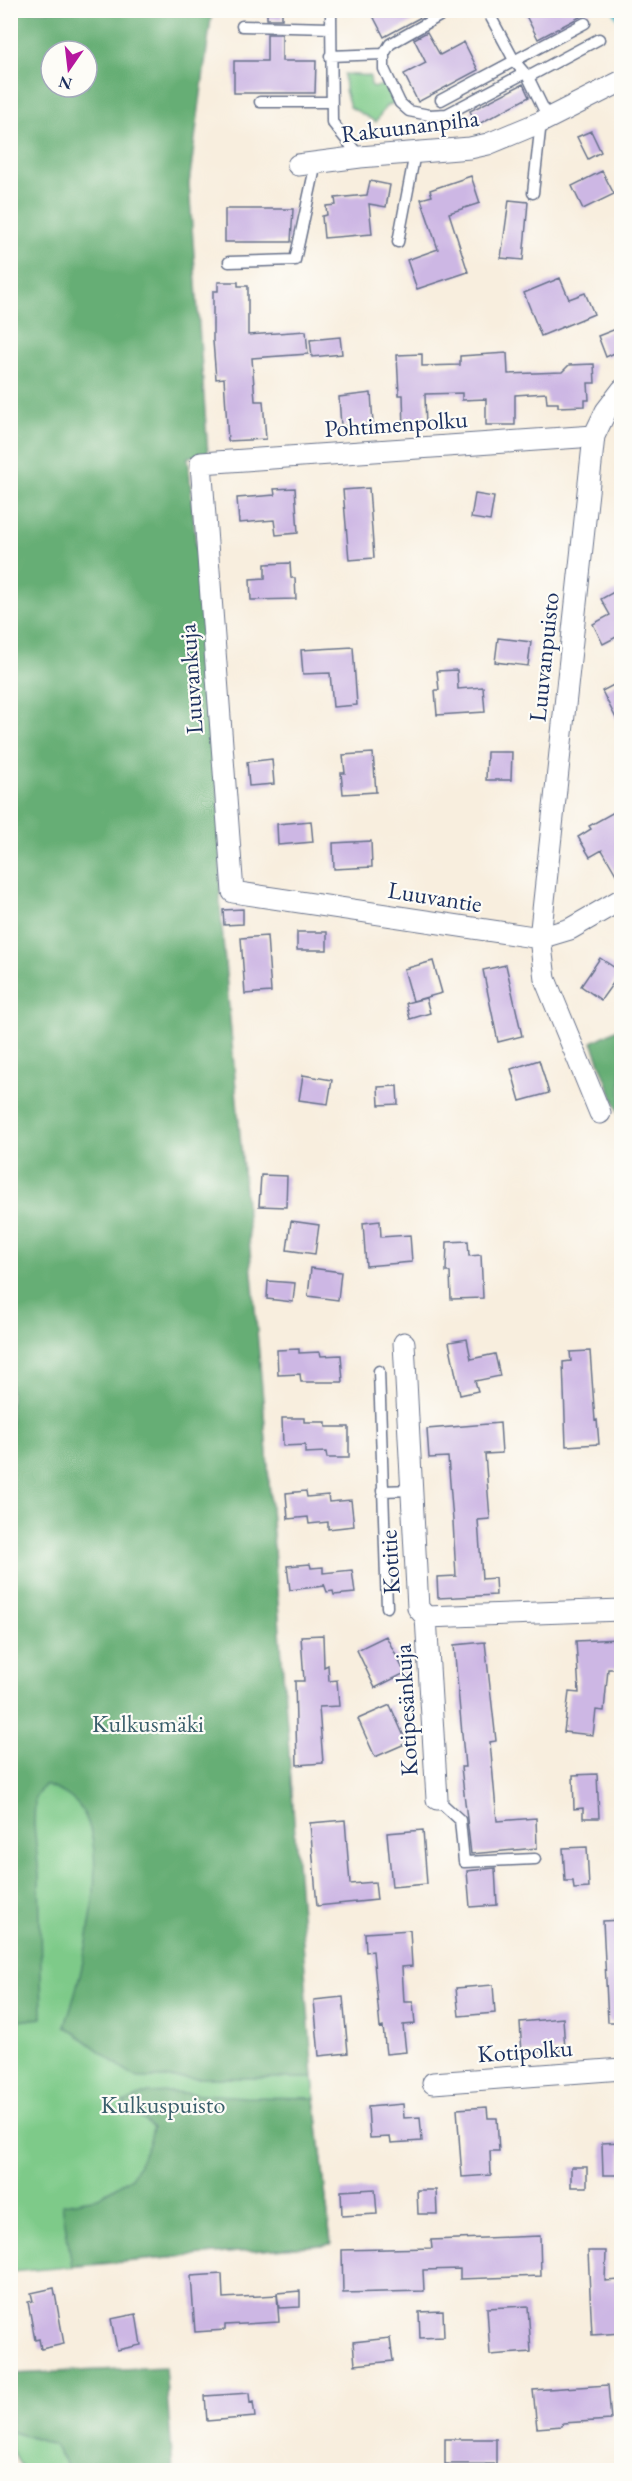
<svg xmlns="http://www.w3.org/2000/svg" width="632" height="2481" viewBox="0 0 632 2481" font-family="'EB Garamond',serif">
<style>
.green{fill:#7eca89;stroke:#4c7c74;stroke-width:1.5}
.forest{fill:#66ae75;stroke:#406e6a;stroke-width:1.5;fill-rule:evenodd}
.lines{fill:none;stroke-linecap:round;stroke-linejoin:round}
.stream{stroke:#4db8c9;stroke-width:6}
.building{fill:#cdb7e4}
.service-casing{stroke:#68728b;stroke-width:13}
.minor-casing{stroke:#68728b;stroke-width:23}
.service{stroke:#fff;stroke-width:10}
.minor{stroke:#fff;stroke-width:21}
.labels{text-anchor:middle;stroke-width:4.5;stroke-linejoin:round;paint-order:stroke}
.street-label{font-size:24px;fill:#1b2f5e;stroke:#fdfcf7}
.park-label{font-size:24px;fill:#395e6b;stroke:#fdfcf7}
</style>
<rect width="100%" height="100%" fill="#fdfcf7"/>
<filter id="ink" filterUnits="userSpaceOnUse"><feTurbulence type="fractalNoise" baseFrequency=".0167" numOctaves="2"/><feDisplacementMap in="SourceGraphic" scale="12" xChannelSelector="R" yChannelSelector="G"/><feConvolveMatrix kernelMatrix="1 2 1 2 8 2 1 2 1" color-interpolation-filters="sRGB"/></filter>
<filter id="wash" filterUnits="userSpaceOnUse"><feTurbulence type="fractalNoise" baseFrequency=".008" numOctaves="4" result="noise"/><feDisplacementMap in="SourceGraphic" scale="24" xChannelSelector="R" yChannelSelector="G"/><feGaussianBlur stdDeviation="1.35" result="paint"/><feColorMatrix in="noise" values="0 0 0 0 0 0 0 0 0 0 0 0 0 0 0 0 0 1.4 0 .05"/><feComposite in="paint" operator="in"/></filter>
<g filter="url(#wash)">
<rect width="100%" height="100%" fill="#f8eede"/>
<path class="green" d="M344,74L370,76L371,85L374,88L387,83L397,102L386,106L376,122L350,107L345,90Z
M263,1400L309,2042L331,2244L11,2272V1451Z
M10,2431L54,2445L70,2470H23L11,2448Z"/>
<path class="forest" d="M10,11H212L189,184L208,454L188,457L221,823L220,905L263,1400L313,2078H138C112,2063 90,2042 65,2026C82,1976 114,1851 79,1806C69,1794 58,1790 44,1785L35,1798L34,1825L39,1874L42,2018L11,2022ZM51,51H87V87H51Z
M621,1027V1119L592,1042Z
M171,2092L245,2097L315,2098L331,2244L72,2266L62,2204L98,2198L132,2177L149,2144L153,2128L123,2103L148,2093Z
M165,2367L173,2470H70L54,2445L11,2431V2374Z"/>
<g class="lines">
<path class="stream" d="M615,10L619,18"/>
</g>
<g id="blocks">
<path class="building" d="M267,10H282V19H267Z
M370,10H434L384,37Z
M523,10H593L538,39Z
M427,32L440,55L464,42L478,70L418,102L404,74L426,63L414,39Z
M267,34H282V61H316L315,93H234V61H267Z
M523,84L529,97L477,125L470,111Z
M591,131L601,152L588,159L577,137Z
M602,171L614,194L583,209L572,186Z
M471,176L480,203L449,213L468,272L417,289L407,260L438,249L421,199L432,196L430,190Z
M370,181L390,185L386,207L369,204L372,234L324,238L322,216L327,215L326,206L336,205L335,198L367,195Z
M509,200L528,202L523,260L501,258Z
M225,209H293L291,242H225Z
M560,278L569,299L585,293L594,314L541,336L524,293Z
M218,282H238V286H248V335L306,331L308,354L252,358L255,401H263L266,439L228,441L224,378L216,379L213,341V291H218Z
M621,327V350L606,357L598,336Z
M340,337L342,354L312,357L310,340Z
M507,353L508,374L562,372L569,365L594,364L595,383H588L589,400H585V406L558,407V403H547L546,393L515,395V425H486V399L462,400V393L425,394L426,429L404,430L403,395H399L397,355L422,354V366L460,365V356Z
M371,393L373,424L341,426L339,397Z
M295,488L298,533L276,535L274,520L239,523L237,498L275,495L274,489Z
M369,488L374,558L349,560L343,490Z
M475,494L494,497L490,521L471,518Z
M290,563L291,578H295L296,599L251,600L250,579L265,578V564Z
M621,588V637L620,635L603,644L593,624L610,615L601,599Z
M498,638L531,642L528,666L495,662Z
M353,647L357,705L333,707L330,673L303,674L301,650Z
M457,670L458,689L483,687L485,712L437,715L435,690H439L437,671Z
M621,681V728L602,691Z
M487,752H512L511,780H486Z
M373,753L376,792L343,794L341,773H345L343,755Z
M272,759L274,784L249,786L247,762Z
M614,812L621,825V883L602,850L590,857L578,837L591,829L589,826Z
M311,821L313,842L278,845L277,824Z
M371,841L372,867L334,869L333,843Z
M243,909V924L224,925L223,910Z
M297,932H327V950H297Z
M267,936L271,992L245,994L241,938Z
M600,958L621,972L601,1000L581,986Z
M433,961L442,993L413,1001L404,969Z
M506,965L522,1036L498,1042L483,970Z
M426,998L430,1013L410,1019L406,1003Z
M539,1060L549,1093L520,1101L511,1069Z
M303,1075L332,1080L328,1104L299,1100Z
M397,1086L398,1104L379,1105L378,1087Z
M261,1175L287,1176L286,1207L259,1206Z
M291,1221L319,1225L315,1254L287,1250Z
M380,1221L381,1237L410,1235L412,1262L366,1266L363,1223Z
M468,1241L469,1256L481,1255L483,1298L451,1299L450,1272H446L447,1242Z
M311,1268L341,1272L338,1300L308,1296Z
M268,1281L295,1283L293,1302L267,1299Z
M467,1339L471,1359L495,1354L500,1376L475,1381L478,1391L460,1395L449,1342Z
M299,1349V1353L320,1352L321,1356L341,1355L343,1382H301L300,1374L278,1375L277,1350Z
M590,1351L595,1421L597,1420L599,1444L566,1446L563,1362L571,1361L570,1352Z
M282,1418H304V1422H326V1427H349V1458H327L326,1452L305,1453V1445L283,1446Z
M500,1423L502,1453L485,1454L490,1519L478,1520L482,1579L495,1578L496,1595L438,1598L437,1577L456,1576L453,1521L448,1457L429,1458L427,1429Z
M306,1491L307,1497L328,1495L329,1502L351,1500L354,1526L328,1529V1522L309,1524L308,1517L288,1519L286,1493Z
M310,1564L311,1568L323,1567V1573L352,1570L355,1593L334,1595L333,1591L327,1592L324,1584V1586L290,1590L287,1566Z
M323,1635L324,1667L328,1665L329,1681L337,1680L339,1706L319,1707L323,1763L297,1765L295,1681H304L301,1636Z
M386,1636L405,1673L375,1688L357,1650Z
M619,1639L620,1669H608L604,1711L596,1710L593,1735L564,1732L569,1692L579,1693L576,1641Z
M485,1642L496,1741L490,1742L497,1821L536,1818L537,1848L471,1854L461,1767H465L454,1645Z
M390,1705L407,1743L375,1757L358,1719Z
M597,1774L599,1818H583V1808L574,1809L573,1775Z
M345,1820L350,1884L375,1882L377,1900L317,1906L310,1823Z
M423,1830L427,1884L392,1887L387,1833Z
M587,1847L589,1888L574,1889L573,1881H565L563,1848Z
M495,1868L497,1905L470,1907L467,1871Z
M621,1920V2022H608L603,1921Z
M410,1930L412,1966L402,1967L404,2002H413L415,2024L403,2025L406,2052L386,2054L383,2027L380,2028L373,1951L366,1952L365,1933Z
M493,1985L495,2013L459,2016L456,1988Z
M343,1997L348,2053L319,2056L314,2000Z
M563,2018L565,2050L522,2053L520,2022Z
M403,2104L404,2118L420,2117L422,2141L391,2143L390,2137L370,2138L368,2107Z
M487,2107L488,2118H497L499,2151H490L491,2175L462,2177L457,2109Z
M621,2142V2175H603L602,2143Z
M571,2167H587V2187H571Z
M375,2189L377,2214L342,2216L341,2191Z
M417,2190H436L437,2214H418Z
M540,2236L541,2276L460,2279V2269L423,2270L424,2291L343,2293L342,2250L432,2248L431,2240Z
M588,2251H606L605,2281L621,2280V2333L592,2335Z
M222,2274L223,2298L277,2295L279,2322L225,2325V2330L195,2332L191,2276Z
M54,2288L64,2344L41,2349L39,2339L35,2340L28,2302L33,2301L31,2293Z
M300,2291V2307L279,2308L277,2293Z
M528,2306L531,2352L490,2355L487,2308Z
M443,2311L444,2337L420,2338L419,2312Z
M136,2314L141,2345L117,2350L111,2319Z
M390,2338L393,2361L355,2365L353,2342Z
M608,2385L611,2420L563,2423L562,2426L537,2428L533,2390Z
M249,2393L250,2403L253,2402L255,2417L207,2421L205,2396Z
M445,2439H496V2464H445Z"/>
</g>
</g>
<g filter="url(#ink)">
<use href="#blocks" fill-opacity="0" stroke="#68728b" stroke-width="1.5"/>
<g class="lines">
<g class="service-casing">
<path id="service" d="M331,10L332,122L360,157
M450,10L390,44L384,54V69L400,103L409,111L429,115L447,114L525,73
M487,10L515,62L528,77L548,118
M242,26L331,28
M330,56L384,54
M528,77L599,39
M441,100L585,23
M260,102H331
M533,193L541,122
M398,242L415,153
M229,262L295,260L316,163
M379,1371L387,1607
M382,1491L412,1490
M437,1799L460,1820L464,1862L535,1859"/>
</g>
<g class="minor-casing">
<path id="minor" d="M298,165L360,157L470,148L488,144L541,122L622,81
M594,436L201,463L233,892L540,938L570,929L622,899
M600,1113L545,979L540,938L594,436L606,411L622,390
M404,1343L418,1608L426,1617L622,1610
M426,1617L437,1799
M433,2083L622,2069"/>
</g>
<use href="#service" class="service"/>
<use href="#minor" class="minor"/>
</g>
</g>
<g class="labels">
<g class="street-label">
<text transform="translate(410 126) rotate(-7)" y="8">Rakuunanpiha</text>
<text transform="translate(396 424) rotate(-4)" y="8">Pohtimenpolku</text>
<text transform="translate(544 657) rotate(-84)" y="8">Luuvanpuisto</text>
<text transform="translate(191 679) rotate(-94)" y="8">Luuvankuja</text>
<text transform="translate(435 897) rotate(9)" y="8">Luuvantie</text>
<text transform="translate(390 1562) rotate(-93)" y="8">Kotitie</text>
<text transform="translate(406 1710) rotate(-93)" y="8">Kotipesänkuja</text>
<text transform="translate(525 2051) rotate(-4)" y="8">Kotipolku</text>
</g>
<g class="park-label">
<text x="148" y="1732">Kulkusmäki</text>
<text x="163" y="2113">Kulkuspuisto</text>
</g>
</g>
<rect width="632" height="2481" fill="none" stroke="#fdfcf7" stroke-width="36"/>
<g transform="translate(69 69) rotate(194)"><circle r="28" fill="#fdfcf7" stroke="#a3aaba" stroke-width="1.5"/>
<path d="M0-4.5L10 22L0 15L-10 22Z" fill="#b5179e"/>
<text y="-9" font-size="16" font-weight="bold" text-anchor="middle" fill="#1b2f5e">N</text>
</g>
</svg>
